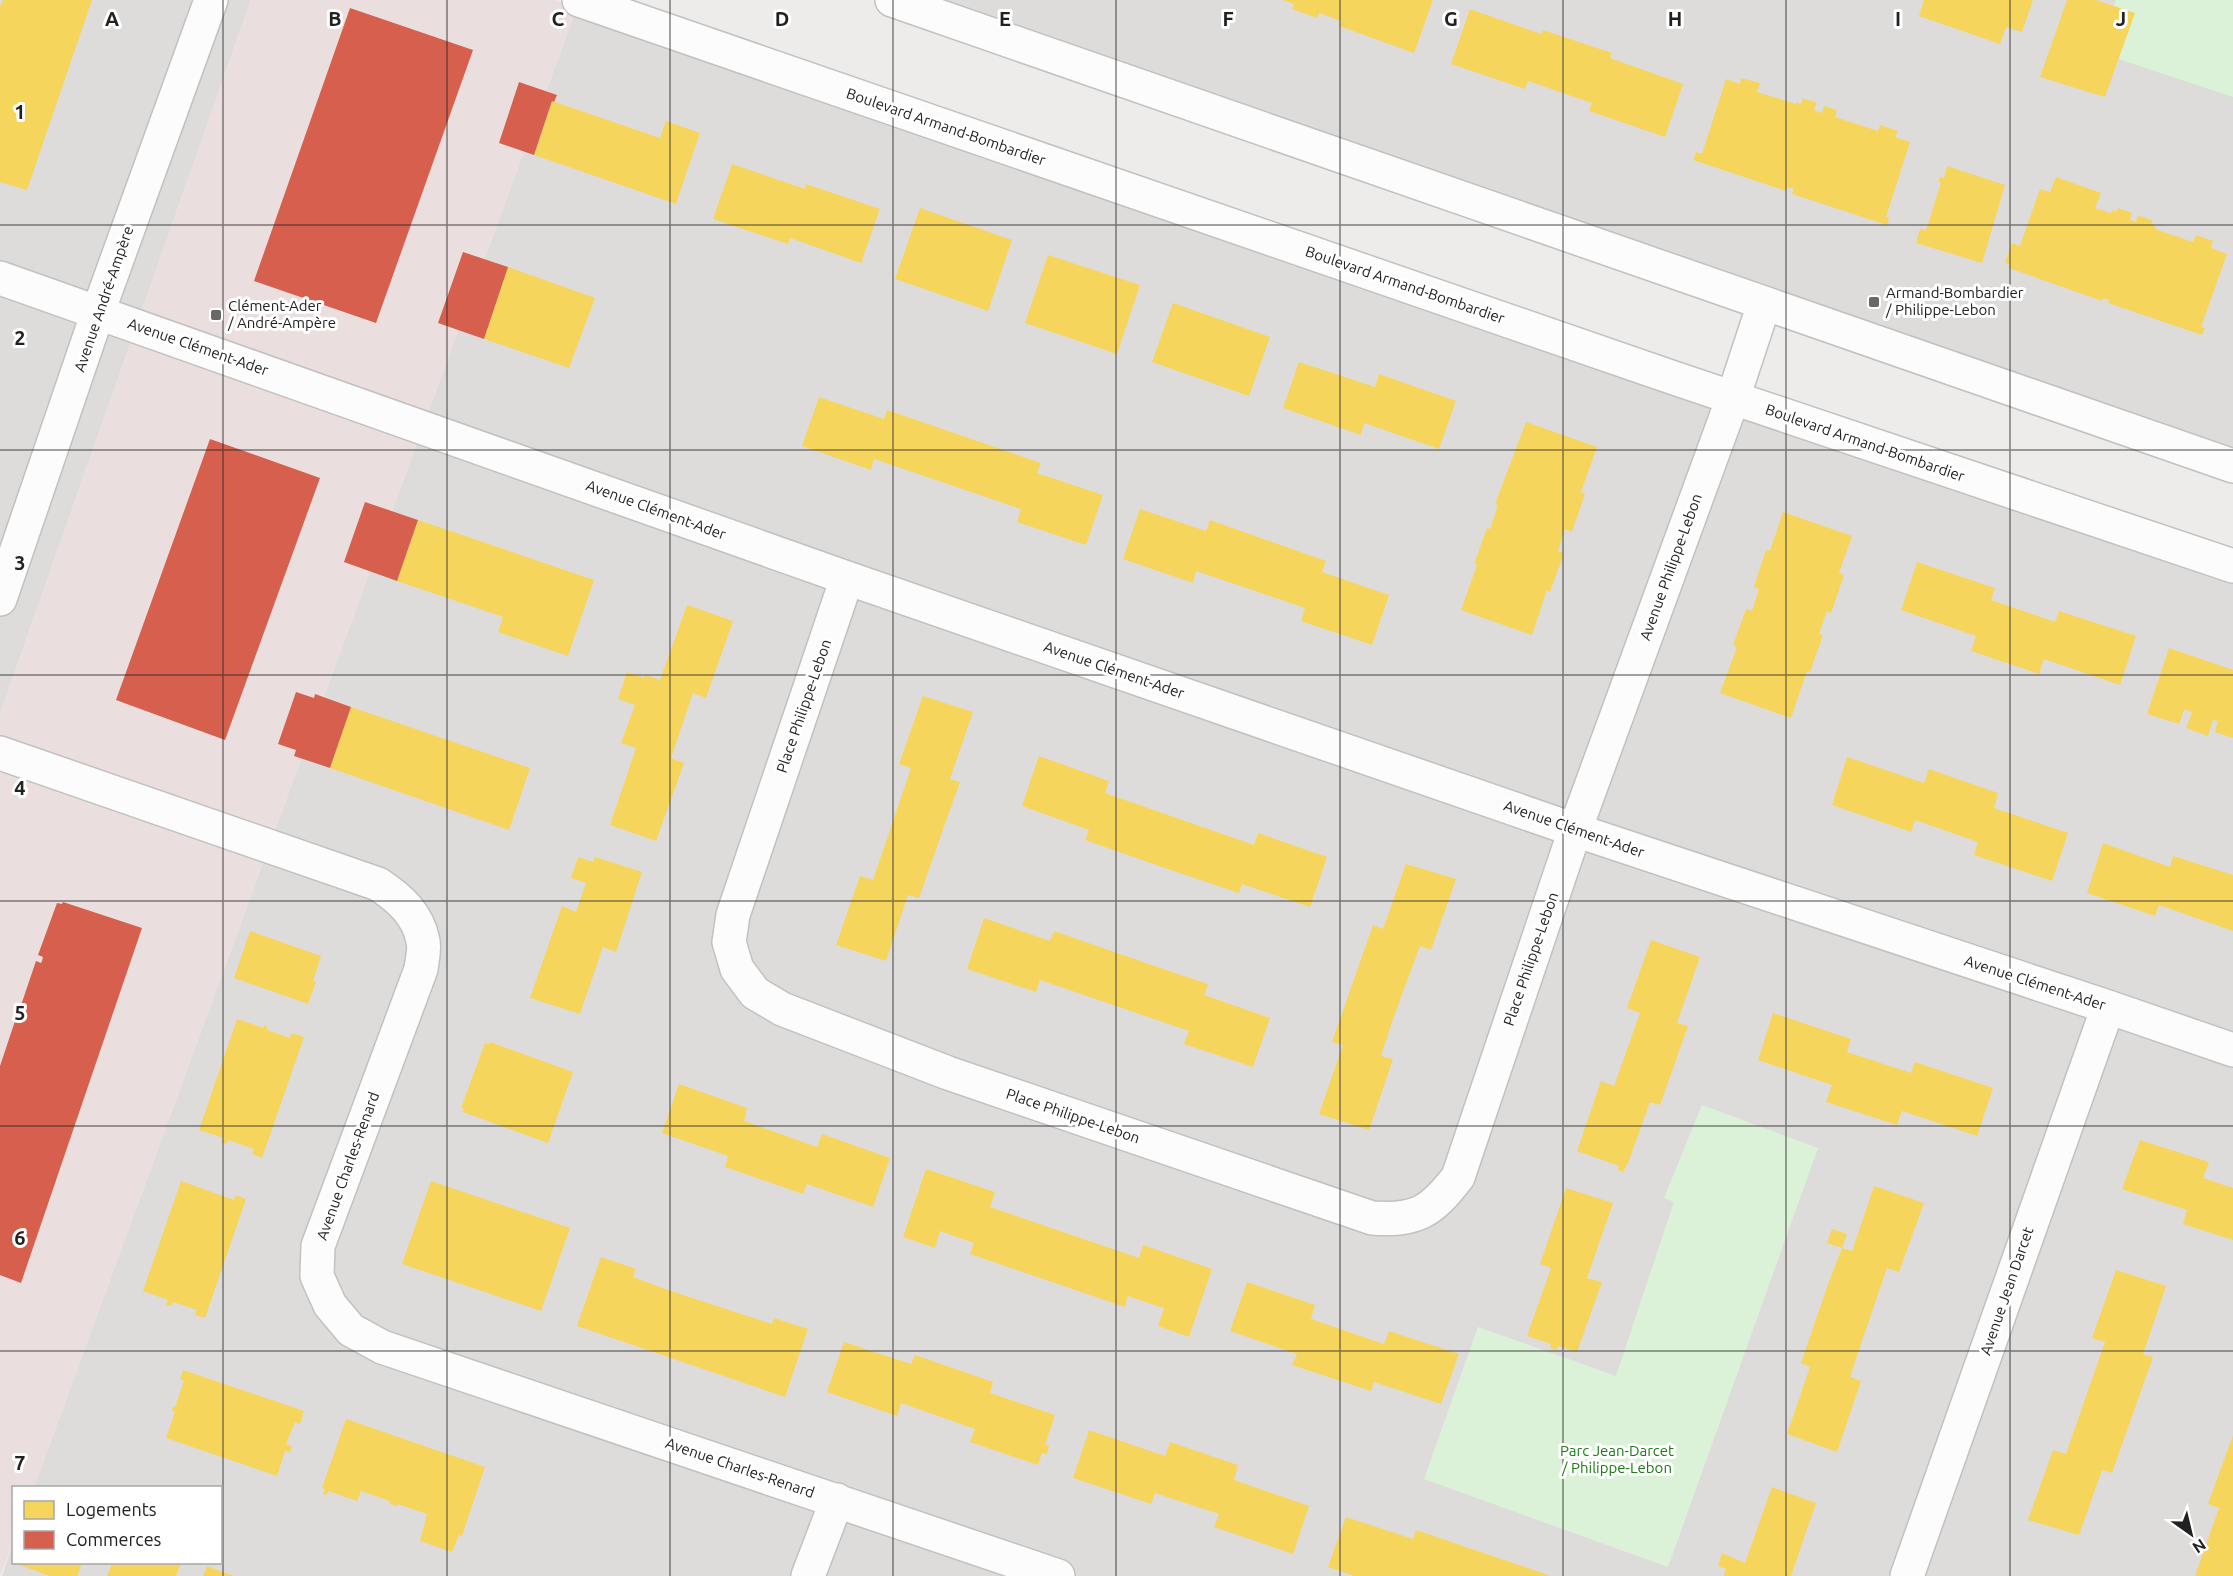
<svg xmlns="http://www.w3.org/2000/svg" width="2233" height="1576" viewBox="0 0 2233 1576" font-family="Ubuntu,sans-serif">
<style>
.residential{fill:#dedcdb}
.commercial{fill:#ebdede}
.park{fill:#dcf2d8}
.homes{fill:#f6d55c}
.shops{fill:#d6604d}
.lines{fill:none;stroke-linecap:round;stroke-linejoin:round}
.minor-casing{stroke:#c2c1c0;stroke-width:36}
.minor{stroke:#fcfcfc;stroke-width:33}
.grid{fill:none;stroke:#212121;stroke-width:1.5;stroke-opacity:0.55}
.poi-dot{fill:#696867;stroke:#fff;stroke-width:2}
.labels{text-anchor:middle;stroke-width:6;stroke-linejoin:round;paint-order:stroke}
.street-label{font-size:15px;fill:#212121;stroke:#fff}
.poi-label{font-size:15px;fill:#212121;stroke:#fff;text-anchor:start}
.park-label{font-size:15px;fill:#1c7a14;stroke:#fff}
.grid-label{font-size:20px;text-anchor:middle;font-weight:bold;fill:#212121;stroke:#fff;stroke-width:6;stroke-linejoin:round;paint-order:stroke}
</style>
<rect width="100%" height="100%" fill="#eeecea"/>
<path class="residential" d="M0,0H251L0,714Z
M896,0H2233V452Z
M577,7L2233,566V1576H2L13,1544L14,1562H220V1488L34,1487Z"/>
<path class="commercial" d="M251,0H556L577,7L34,1487L14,1488L13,1544L0,1576V714Z"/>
<path class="park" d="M2116,0H2233V97L2097,52Z
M1702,1105L1818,1148L1668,1567L1424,1479L1478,1327L1616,1376L1674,1202L1664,1198Z"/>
<path class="homes" d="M3,0H92L27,190L0,182V7Z
M1283,0H1433L1414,53L1339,26L1341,21L1319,13L1317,18L1292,9L1294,4Z
M1924,0H2033L2022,32L2006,27L2000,44L1919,16Z
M2067,0H2096L2135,13L2105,97L2040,77Z
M1470,9L1541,34L1543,30L1612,53L1610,58L1683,84L1665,137L1589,111L1592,103L1528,81L1525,89L1451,64Z
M1741,78L1760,83L1757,92L1796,104L1797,102L1801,104L1803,98L1817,103L1814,110L1822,113L1824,106L1837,110L1835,117L1878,131L1880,125L1898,131L1895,137L1910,142L1886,217L1889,218L1887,225L1792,194L1794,189L1787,187L1786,191L1693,160L1696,152L1702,154L1726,79L1740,84Z
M552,101L660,138L666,121L700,133L676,204L534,155Z
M732,164L805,189L806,184L880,209L861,263L790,238L788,244L713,219Z
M1947,166L2005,185L1982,263L1916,243L1920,229L1926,230L1941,183L1938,181L1940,177L1944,178Z
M2056,177L2101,193L2095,208L2111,213L2112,210L2116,212L2118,208L2132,213L2130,220L2136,222L2138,215L2153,221L2151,224L2156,226L2155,229L2193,242L2196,235L2213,241L2211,248L2227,254L2201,327L2205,328L2202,335L2108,303L2109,300L2103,298L2102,301L2009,268L2010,264L2005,263L2012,243L2020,246L2040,189L2050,192Z
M920,208L1012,240L988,311L895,279Z
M1048,255L1140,285L1117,354L1025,323Z
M508,267L595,298L569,368L484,339Z
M1173,303L1270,337L1249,396L1152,362Z
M1299,362L1375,387L1379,374L1456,401L1439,449L1364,423L1361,435L1283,408Z
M819,397L884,419L887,410L1041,463L1037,473L1103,495L1086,545L1017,522L1021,509L874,459L871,470L802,446Z
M1526,422L1597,447L1581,492L1585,494L1572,532L1565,529L1558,551L1564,553L1550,592L1547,590L1532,635L1461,610L1477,565L1474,564L1487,528L1490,529L1498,505L1495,504Z
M1140,509L1206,531L1210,520L1326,561L1322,572L1389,595L1372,645L1301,621L1305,608L1196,571L1193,583L1123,559Z
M1783,512L1852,536L1839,573L1844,575L1831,613L1827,611L1819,634L1823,635L1810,672L1807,671L1791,718L1720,693L1737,647L1733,645L1746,609L1752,611L1759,589L1754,587L1766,550L1770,551Z
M418,520L594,580L568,656L498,632L503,617L397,581Z
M1917,562L1995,588L1991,600L2055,622L2059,611L2136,636L2120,685L2044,659L2039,674L1971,651L1976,636L1901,610Z
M687,605L733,621L706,698L693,693L671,758L684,763L656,841L610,825L636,748L621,743L635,705L618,699L627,672L644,678L645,675L660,680Z
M2169,648L2233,670V738L2215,732L2218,721L2213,720L2208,736L2186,728L2192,712L2186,710H2184L2179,724L2147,714Z
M923,696L973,712L950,779L960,782L946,821L919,898L908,895L886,961L836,945L860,876L873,880L911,768L899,764Z
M351,707L530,768L509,830L330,768Z
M1039,756L1109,781L1105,793L1254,845L1258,833L1327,857L1310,907L1242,884L1239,893L1162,867L1085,840L1089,830L1022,806Z
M1847,757L1924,783L1929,769L1998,793L1994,808L2068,833L2052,881L1974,855L1978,842L1915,820L1911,832L1832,805Z
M2103,843L2170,867L2173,856L2233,875V931L2159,905L2155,916L2087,893Z
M578,857L593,862L595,857L642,872L616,952L603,947L580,1014L530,998L562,906L576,912L586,883L571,878Z
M1406,864L1456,879L1431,950L1420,946L1393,1019L1381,1056L1393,1059L1369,1130L1319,1114L1343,1045L1332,1042L1373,925L1383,929Z
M984,918L1050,941L1054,931L1169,971L1208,984L1204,995L1270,1018L1253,1067L1184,1044L1189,1031L1040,980L1036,992L967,969Z
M250,931L321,956L313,981L316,982L308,1004L234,978Z
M1651,940L1700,957L1677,1023L1688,1026L1660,1105L1650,1102L1628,1163L1623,1172L1618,1170L1619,1166L1577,1151L1601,1081L1614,1086L1640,1013L1627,1008Z
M1773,1013L1851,1039L1847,1052L1911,1073L1915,1062L1993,1088L1977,1136L1902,1111L1897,1125L1826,1102L1832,1085L1758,1060Z
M237,1019L264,1028V1025L268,1027L267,1030L290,1038L292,1033L304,1037L262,1158L252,1154L254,1149L228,1140L227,1144L222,1143L224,1138L199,1130Z
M490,1042L573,1072L548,1143L463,1112L464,1109L461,1108L485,1043L489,1044Z
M679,1084L747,1108L744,1121L817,1147L822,1134L890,1158L873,1207L807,1184L803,1194L725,1167L728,1156L662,1133Z
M2140,1140L2209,1162L2203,1178L2233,1188V1240L2183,1224L2187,1210L2122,1189Z
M926,1169L995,1192L990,1207L1139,1258L1143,1245L1212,1269L1189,1337L1158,1326L1164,1308L1160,1307L1128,1296L1125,1307L970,1254L974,1243L940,1231L935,1248L903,1237Z
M181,1181L234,1200L236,1195L246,1199L205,1318L195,1315L197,1310L173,1302L171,1306L166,1305L168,1300L143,1291Z
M431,1181L570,1228L541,1311L402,1264Z
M1874,1186L1924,1203L1899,1272L1887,1268L1862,1341L1850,1377L1861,1381L1837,1452L1787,1434L1810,1367L1801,1363L1827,1287L1842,1248L1852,1251Z
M1566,1188L1613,1203L1587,1278L1602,1282L1577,1352L1558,1346L1557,1350L1550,1348L1551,1344L1527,1336L1551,1268L1540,1264Z
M1832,1229L1847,1234L1842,1248L1827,1243Z
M601,1257L636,1269L633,1277L668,1290L772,1324L774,1318L808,1329L785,1397L577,1326Z
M2116,1270L2166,1286L2143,1354L2153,1357L2112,1473L2102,1470L2079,1535L2028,1520L2053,1450L2066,1454L2092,1379L2105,1342L2092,1338Z
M1247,1282L1315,1305L1311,1319L1369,1339L1384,1344L1389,1331L1459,1354L1441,1404L1374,1382L1371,1391L1292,1365L1297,1354L1230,1331Z
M844,1342L911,1364L915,1355L993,1382L990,1393L1055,1415L1045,1445L1049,1446L1047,1454L1042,1453L1038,1465L970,1442L975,1429L901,1403L897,1416L827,1392Z
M183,1370L304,1411L300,1424L295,1422L286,1444L292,1446L290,1452L285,1451L277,1476L166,1438L175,1412L172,1411L173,1406L175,1407L184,1381L180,1379Z
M346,1419L485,1467L462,1536L459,1535L452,1552L420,1541L427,1514L398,1504L397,1506L393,1505L390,1504V1501L361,1491L357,1501L328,1491L327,1495L323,1494L325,1489L322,1488Z
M1089,1430L1165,1456L1170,1442L1232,1463L1238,1465L1234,1480L1309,1506L1293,1554L1214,1527L1219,1514L1155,1493L1151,1504L1073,1478Z
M2233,1435V1576H2195L2219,1508L2208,1504Z
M1772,1487L1816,1503L1791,1576H1724L1726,1569L1718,1566L1722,1553L1745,1563Z
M1346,1517L1413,1539L1416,1530L1551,1576H1354L1328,1567Z
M14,1563H82L77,1576H50Z
M112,1563H181L176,1576H107Z
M207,1566L234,1576H203Z"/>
<path class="shops" d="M350,8L473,50L376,323L254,281Z
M519,82L557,95L554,102L552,101L534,155L499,143Z
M463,252L508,267L484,339L438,323Z
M210,439L320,478L225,740L116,700Z
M365,502L418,520L397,581L344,562Z
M296,692L314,698L315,694L351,707L330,768L294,756L296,750L278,744Z
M63,902L142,928L21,1283L0,1275V1066L15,1021L20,1023L23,1015L18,1014L36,961L41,963L42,961L43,957L38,955L57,903L62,904Z"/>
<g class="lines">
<g class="minor-casing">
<path id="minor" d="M579,0L1671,377L2233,566
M892,0L2233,466
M0,278L847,578L1575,830L2108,1007L2233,1050
M847,578L733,915L729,942L737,969L755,993L782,1009L948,1073L1372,1218C1417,1221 1431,1212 1458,1177L1575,830L1733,398L1764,304
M0,599L98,312L211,0
M0,753L378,884C399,898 418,914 423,941C425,949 422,960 421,969L318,1246L317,1276L330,1305L351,1330L382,1347L1058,1576
M808,1576L837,1500
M1907,1576L2108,1007"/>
</g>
<use href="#minor" class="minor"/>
</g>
<path class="grid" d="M223,0V1576M447,0V1576M670,0V1576M893,0V1576M1116,0V1576M1340,0V1576M1563,0V1576M1786,0V1576M2010,0V1576M0,225H2233M0,450H2233M0,675H2233M0,901H2233M0,1126H2233M0,1351H2233"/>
<g class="poi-dot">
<rect x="1868" y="296" width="12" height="12" rx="3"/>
<rect x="210" y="309" width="12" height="12" rx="3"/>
</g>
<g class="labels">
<g class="street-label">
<text transform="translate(946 127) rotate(19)" y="5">Boulevard Armand-Bombardier</text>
<text transform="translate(1405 285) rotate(19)" y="5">Boulevard Armand-Bombardier</text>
<text transform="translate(104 299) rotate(-71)" y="5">Avenue André-Ampère</text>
<text transform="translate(198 347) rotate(19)" y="5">Avenue Clément-Ader</text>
<text transform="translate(1865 443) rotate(19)" y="5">Boulevard Armand-Bombardier</text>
<text transform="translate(656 510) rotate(20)" y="5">Avenue Clément-Ader</text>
<text transform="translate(1671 567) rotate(-70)" y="5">Avenue Philippe-Lebon</text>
<text transform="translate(1114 670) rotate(19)" y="5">Avenue Clément-Ader</text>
<text transform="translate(804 706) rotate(-71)" y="5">Place Philippe-Lebon</text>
<text transform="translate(1574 829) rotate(19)" y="5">Avenue Clément-Ader</text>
<text transform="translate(1531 959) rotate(-71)" y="5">Place Philippe-Lebon</text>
<text transform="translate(2035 983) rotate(18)" y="5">Avenue Clément-Ader</text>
<text transform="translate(1073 1116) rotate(19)" y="5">Place Philippe-Lebon</text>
<text transform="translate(348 1166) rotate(-70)" y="5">Avenue Charles-Renard</text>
<text transform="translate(2007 1291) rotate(-71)" y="5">Avenue Jean Darcet</text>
<text transform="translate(740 1468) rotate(19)" y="5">Avenue Charles-Renard</text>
</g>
<g class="poi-label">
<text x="1886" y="298">Armand-Bombardier<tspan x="1886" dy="17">/ Philippe-Lebon</tspan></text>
<text x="228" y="311">Clément-Ader<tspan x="228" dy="17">/ André-Ampère</tspan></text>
</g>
<g class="park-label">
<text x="1617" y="1456">Parc Jean-Darcet<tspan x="1617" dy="17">/ Philippe-Lebon</tspan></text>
</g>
</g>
<g class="grid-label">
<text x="112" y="26">A</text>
<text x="335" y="26">B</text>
<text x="558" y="26">C</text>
<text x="782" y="26">D</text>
<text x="1005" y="26">E</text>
<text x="1228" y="26">F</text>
<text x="1451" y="26">G</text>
<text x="1675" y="26">H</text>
<text x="1898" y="26">I</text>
<text x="2121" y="26">J</text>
<text x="20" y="119">1</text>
<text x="20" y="345">2</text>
<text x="20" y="570">3</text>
<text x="20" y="795">4</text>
<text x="20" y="1020">5</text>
<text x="20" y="1245">6</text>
<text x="20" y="1470">7</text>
</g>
<rect x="12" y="1486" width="210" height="78" fill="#ffffff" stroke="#a6a6a6" stroke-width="1.5"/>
<rect x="24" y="1501" width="30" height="18" fill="#f6d55c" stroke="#a6a6a6" stroke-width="1.5"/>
<text x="66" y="1516" font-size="18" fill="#212121">Logements</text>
<rect x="24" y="1531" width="30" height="18" fill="#d6604d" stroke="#a6a6a6" stroke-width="1.5"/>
<text x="66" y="1546" font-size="18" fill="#212121">Commerces</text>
<g transform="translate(2191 1534) rotate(146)" stroke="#ffffff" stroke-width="4.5" paint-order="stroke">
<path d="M0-4.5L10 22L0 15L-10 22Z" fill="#212121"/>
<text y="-9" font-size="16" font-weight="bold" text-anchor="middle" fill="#212121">N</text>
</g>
</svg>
